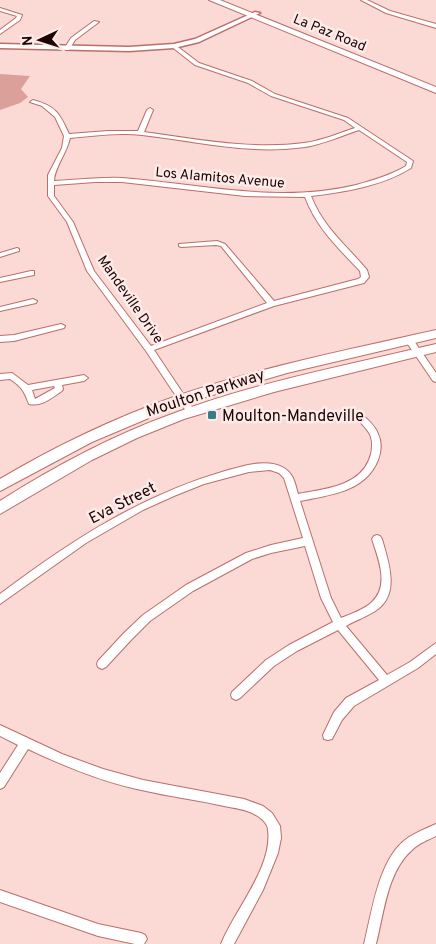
<svg xmlns="http://www.w3.org/2000/svg" width="436" height="944" viewBox="0 0 436 944" font-family="Overpass,sans-serif">
<style>
.green{fill:#dba09a}
.lines{fill:none;stroke-linecap:round;stroke-linejoin:round}
.minor-casing{stroke:#bb6e69;stroke-width:2}
.tertiary-casing{stroke:#bb6e69;stroke-width:3}
.primary-casing{stroke:#bb6e69;stroke-width:2}
.minor{fill:#fff;fill-rule:evenodd}
.tertiary{fill:#fff;fill-rule:evenodd}
.primary{fill:#fff;fill-rule:evenodd}
.poi-dot{fill:#367e86;stroke:#fcebe9;stroke-width:2}
.labels{text-anchor:middle;stroke-width:5;stroke-linejoin:round;paint-order:stroke}
.far-street-label{font-size:14px;fill:#1f0404;stroke:#fcebe9}
.street-label{font-size:16px;fill:#1f0404;stroke:#fcebe9}
.poi-label{font-size:16px;fill:#1f0404;stroke:#fcebe9;text-anchor:start}
</style>
<rect width="100%" height="100%" fill="#fbd9d5"/>
<path class="green" d="M0,74L30,76L21,89L28,97L20,103L0,110Z"/>
<g class="lines">
<g class="minor-casing">
<path id="minor" d="M361,0H367L390,11L436,24V28L386,13Z
M0,8L22,15L20,20L0,34V30L16,18L17,16L0,11Z
M94,21L99,22L75,40L69,50H65L64,49L71,38Z
M174,44L199,63L252,81L275,94L348,118L413,161L411,168C382,186 345,192 311,196C323,227 346,245 367,270L369,277L364,283L274,306L154,350L194,410L195,412L194,414H188L146,351L87,271L67,222L48,196V175L62,148L64,136L55,117L42,106L30,102L33,100C56,106 60,114 69,134L108,131H138L147,110L150,108L153,110L144,132C196,139 251,150 304,143C321,141 339,133 355,128L344,120L271,96L248,83L195,65L172,47L171,46ZM359,130L407,162L406,166C391,175 374,180 356,185C278,204 201,184 122,178C100,177 77,180 54,181C54,168 67,153 70,138C93,136 118,132 142,135C195,141 250,155 305,147C323,144 341,136 359,130ZM95,182H122L245,196L305,197C316,227 338,248 360,271L361,277L358,279L274,301L225,244L217,241L179,244V246L181,247L216,245L221,246L267,303L151,346L94,271L73,222L54,196V185Z
M17,248L19,249V251L0,257V253Z
M31,271H34V275L0,282V278Z
M33,299L37,301L36,303L0,311V307Z
M61,324L65,326L64,328L14,341L0,342V336L14,335Z
M409,337L412,338L436,373V382L433,381L405,340Z
M12,373L28,385L84,375L88,378L84,381L62,385L63,389L62,391C51,398 42,407 29,404C24,391 22,387 10,379L0,380V374ZM54,386L55,388L35,399L32,390Z
M361,415L364,416C369,421 376,427 378,434C382,442 381,452 378,460C365,492 330,495 300,501L331,598L341,618C351,614 365,609 372,602C390,585 378,558 372,539L374,536L377,535L380,536L382,539C388,561 400,592 378,609C369,616 356,620 346,626L387,675L410,662L436,643V654L418,668L354,706L342,720L332,739L328,740L324,739L323,735L334,712L346,698L379,680L338,630L297,651L274,666L240,698L236,700L232,698L231,695L232,692L266,660L289,645L333,622L321,598L305,546L271,553L252,559L193,591L150,621L131,640L106,667L102,669L98,667L97,664L98,661L124,633L143,615L186,585L246,553L271,545L303,538L284,478L279,473L270,470L249,472L204,484L174,496L143,510L86,543L0,604V594C70,541 140,496 225,471C243,466 267,458 284,468C294,474 295,484 298,494C323,489 358,487 369,460C372,453 373,444 371,437C369,430 361,424 357,418Z
M0,725L62,754L103,769L143,780L244,799L263,806L272,813L280,826L281,838L278,853L263,890L234,944H221C234,911 273,867 268,830C268,823 260,817 254,814C245,809 234,808 224,806C198,800 172,797 146,791C105,783 66,767 28,749L4,787L0,789V773L18,745L0,736Z
M436,824V836C428,840 419,843 412,850C387,872 384,913 376,944H364C372,913 378,861 405,840C414,833 425,829 436,824Z
M0,890L98,924L141,933L145,935L147,939L144,944H135L98,936L0,902Z"/>
</g>
<g class="tertiary-casing">
<path id="tertiary" d="M255,12L260,13L199,42L174,48L129,51L0,48V44L129,47L174,44L195,39Z"/>
</g>
<g class="primary-casing">
<path id="primary" d="M209,0H220L436,87V93Z
M436,330V338L287,373L182,404L92,442L0,491V479C54,447 112,419 171,398C257,368 347,350 436,330Z
M436,344V352L274,392L184,419L137,438L92,460L0,514V501C55,466 111,436 172,414C257,382 348,365 436,344Z"/>
</g>
<use href="#minor" class="minor"/>
<use href="#tertiary" class="tertiary"/>
<use href="#primary" class="primary"/>
</g>
<rect class="poi-dot" x="207" y="410" width="10" height="10" rx="2.5"/>
<g class="labels">
<g class="far-street-label">
<text transform="translate(330 32) rotate(22)" y="5">La Paz Road</text>
<text transform="translate(220 177) rotate(5)" y="5">Los Alamitos Avenue</text>
<text transform="translate(131 299) rotate(55)" y="5">Mandeville Drive</text>
</g>
<g class="street-label">
<text transform="translate(205 392) rotate(-18)" y="6">Moulton Parkway</text>
<text transform="translate(122 502) rotate(-27)" y="6">Eva Street</text>
</g>
<g class="poi-label">
<text x="222" y="421">Moulton-Mandeville</text>
</g>
</g>
<g transform="translate(40 40) rotate(266)" stroke="#fcebe9" stroke-width="4" paint-order="stroke">
<path d="M0-4L9 19L0 12L-9 19Z" fill="#1f0404"/>
<text y="-8" font-size="14" font-weight="bold" text-anchor="middle" fill="#1f0404">N</text>
</g>
</svg>
